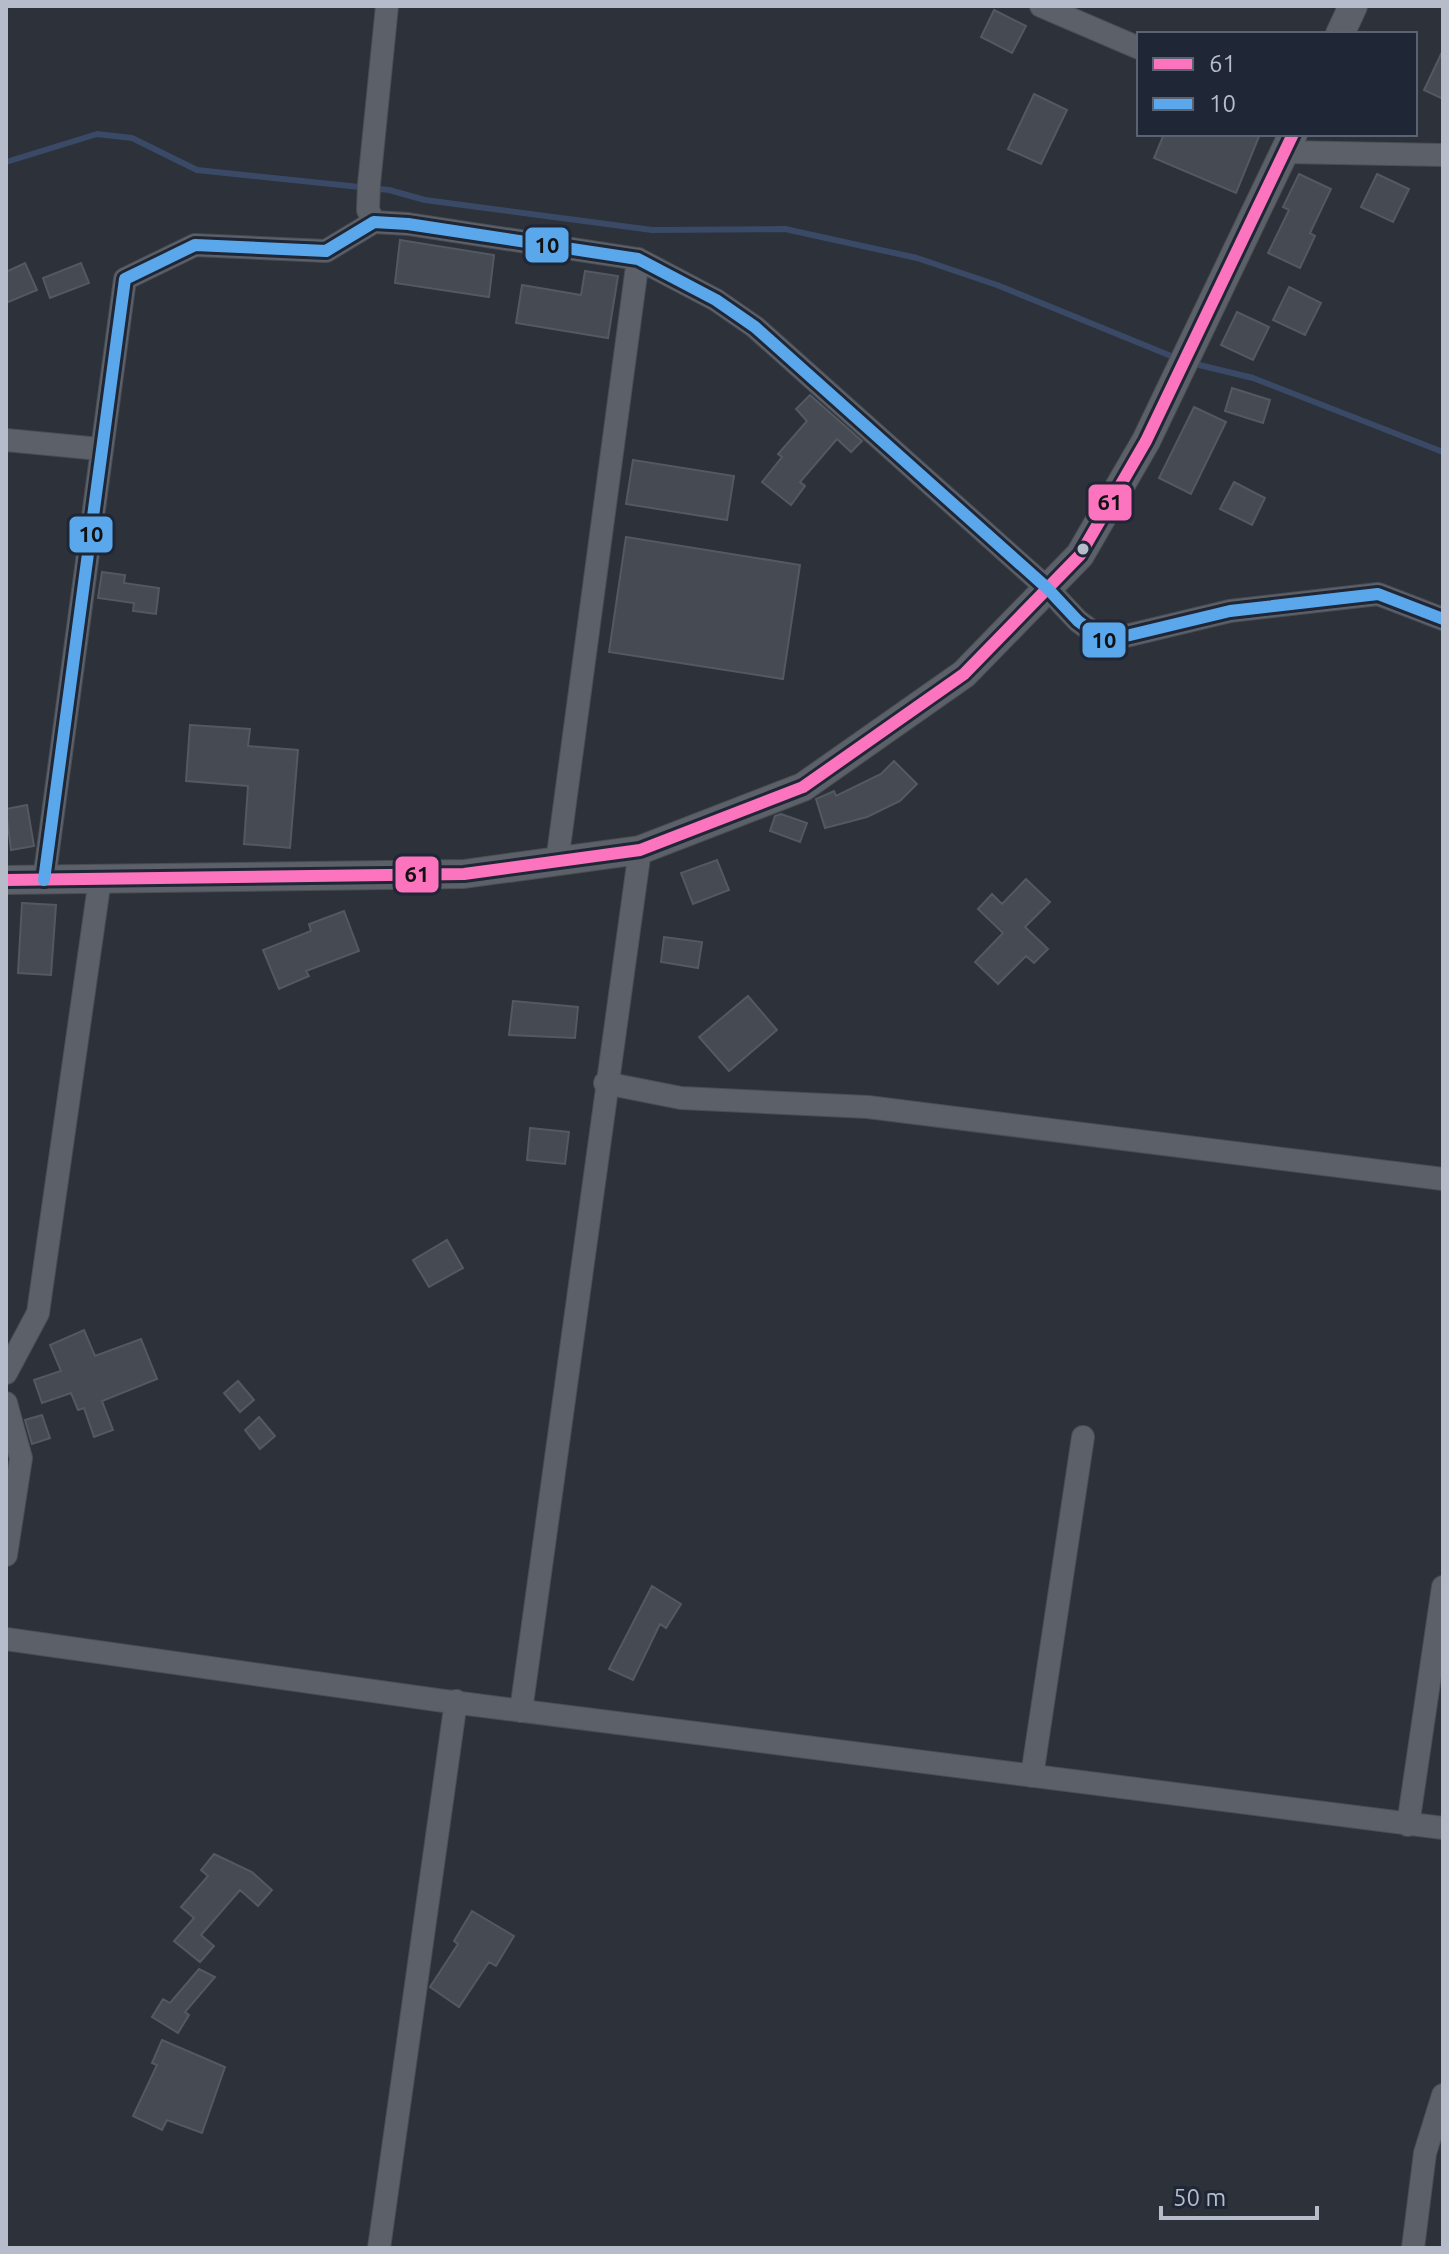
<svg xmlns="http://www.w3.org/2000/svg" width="1449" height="2254" viewBox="0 0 1449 2254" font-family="Ubuntu,sans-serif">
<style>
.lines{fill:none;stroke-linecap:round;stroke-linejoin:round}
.stream{stroke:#3a4965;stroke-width:6}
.building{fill:#464a52;stroke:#545961;stroke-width:2}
.minor-casing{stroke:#4a4d54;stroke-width:24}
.tertiary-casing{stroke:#4a4d54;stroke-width:30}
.minor{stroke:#5c6068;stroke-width:22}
.tertiary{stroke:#5c6068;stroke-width:28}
.bus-1-casing{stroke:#1f2635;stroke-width:18}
.bus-2-casing{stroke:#1f2635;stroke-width:18}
.bus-1{stroke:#fc73be;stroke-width:12}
.bus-2{stroke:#5aa8eb;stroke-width:12}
.bus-dot{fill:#b6bcca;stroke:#1f2635;stroke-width:3}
.line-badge{stroke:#1f2635;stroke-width:3}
.pale-badge-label{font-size:22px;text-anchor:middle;font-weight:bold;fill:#111}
</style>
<rect width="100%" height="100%" fill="#2c313a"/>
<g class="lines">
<path class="stream" d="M6,162L97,134L132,138L197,170L389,190L425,200L652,230L785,229L917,258L997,285L1176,358
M1191,363L1253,378L1443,452"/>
</g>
<path class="building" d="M994,10L1026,26L1012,53L981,37Z
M1443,50V99L1424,90Z
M1034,94L1067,110L1041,164L1008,149Z
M1164,134H1260L1236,193L1154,158Z
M1299,174L1331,189L1310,233L1315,236L1300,268L1268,253L1289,210L1283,207Z
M1377,174L1409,189L1393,222L1361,207Z
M400,240L494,255L489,297L395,283Z
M25,263L37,290L6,303V272Z
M81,263L89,283L50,298L43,278Z
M585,271L618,276L608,338L516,323L522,285L581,295Z
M1289,287L1321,303L1305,335L1273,320Z
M1237,312L1269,327L1253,360L1221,345Z
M1232,388L1270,400L1263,423L1225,411Z
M810,395L862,441L851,452L837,439L800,482L805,486L791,505L762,482L782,457L778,454L807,421L796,409Z
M1194,407L1226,422L1191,494L1159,478Z
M633,460L734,476L727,520L626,504Z
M1234,482L1265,498L1252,525L1220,509Z
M626,537L800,565L783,679L609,652Z
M102,572L125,575L124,583L159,588L156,614L133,611L134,603L98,598Z
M190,725L250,729L248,746L298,750L290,848L244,844L248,786L186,781Z
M894,761L917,784L900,801L867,817L825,828L816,799L834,791L836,796L881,774Z
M27,805L34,846L11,850L6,809Z
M781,814L807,823L800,842L770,831L775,816Z
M717,860L729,890L693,904L681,873Z
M1026,879L1050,902L1025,927L1048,949L1034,963L1026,956L998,984L975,962L1003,933L978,909L992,894L1002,904Z
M22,903L56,905L51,975L18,973Z
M344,911L359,951L306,971L309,976L279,989L263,950L311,931L309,924Z
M664,937L702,942L698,968L661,962Z
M748,996L777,1030L729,1071L699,1037Z
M513,1001L578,1007L575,1038L509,1035Z
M530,1128L569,1132L565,1164L527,1160Z
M447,1240L463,1268L429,1287L413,1260Z
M84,1330L95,1356L141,1339L157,1379L102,1401L113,1430L94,1437L84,1408L78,1410L71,1393L42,1403L34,1380L61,1371L50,1345Z
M238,1381L254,1400L240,1412L224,1393Z
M42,1415L50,1438L32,1444L25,1420Z
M259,1417L275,1436L260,1449L245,1430Z
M652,1586L681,1604L666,1628L660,1624L633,1680L609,1669Z
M214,1854L252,1872L272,1890L258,1906L240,1890L201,1935L214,1946L200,1962L174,1941L194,1918L181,1907L208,1876L201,1870Z
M472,1911L514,1936L496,1966L489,1962L459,2007L430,1987L458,1944L454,1941Z
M199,1969L215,1977L185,2012L189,2015L178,2033L152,2017L163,1999L170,2003Z
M162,2040L225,2067L202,2133L167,2120L162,2130L133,2116L157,2065L152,2063Z"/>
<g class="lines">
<g class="minor-casing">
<path id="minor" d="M1041,6L1139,48
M1285,152L1443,155
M374,222L368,210L369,184L387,6
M6,440L100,449
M557,862L638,259
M44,880L125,279L195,245L326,251L374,222L408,224L638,259L716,300L755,327L1047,588L1078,621L1105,641L1230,611L1378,594L1443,619
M605,1083L681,1098L868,1107L1443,1179
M6,1373L38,1313L100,879
M6,1403L21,1458L6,1555
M6,1639L437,1700L1443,1828
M521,1711L640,850
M1032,1776L1083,1437
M1408,1825L1443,1587
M379,2248L456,1701
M1413,2248L1425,2153L1443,2095"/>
</g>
<g class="tertiary-casing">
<path id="tertiary" d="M1340,34L1353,6
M6,880L464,874L640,850L803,787L964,674L1080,555L1146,441L1293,134"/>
</g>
<use href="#minor" class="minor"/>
<use href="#tertiary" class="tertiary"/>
<g class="bus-1-casing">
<path id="bus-1" d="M6,880L464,874L640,850L803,787L964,674L1080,555L1146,441L1293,134"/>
</g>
<g class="bus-2-casing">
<path id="bus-2" d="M44,880L125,279L195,245L326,251L374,222L408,224L638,259L716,300L755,327L1047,588L1078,621L1105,641L1230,611L1378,594L1443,619"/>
</g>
<use href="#bus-1" class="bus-1"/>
<use href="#bus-2" class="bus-2"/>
</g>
<circle class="bus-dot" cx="1083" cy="549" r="7"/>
<g class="line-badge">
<rect x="524" y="226" width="46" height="38" rx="8" fill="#5aa8eb"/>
<rect x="1087" y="483" width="46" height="39" rx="8" fill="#fc73be"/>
<rect x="68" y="515" width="46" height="39" rx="8" fill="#5aa8eb"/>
<rect x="1081" y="621" width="46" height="38" rx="8" fill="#5aa8eb"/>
<rect x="394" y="855" width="46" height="39" rx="8" fill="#fc73be"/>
</g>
<g class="pale-badge-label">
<text x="547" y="253">10</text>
<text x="1110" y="510">61</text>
<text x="91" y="542">10</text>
<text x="1104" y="648">10</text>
<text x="417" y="882">61</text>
</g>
<rect width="1449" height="2254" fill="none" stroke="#b6bcca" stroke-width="16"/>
<rect x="1137" y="32" width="280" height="104" fill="#1f2635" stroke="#5b6271" stroke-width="2"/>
<rect x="1153" y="58" width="40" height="12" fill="#fc73be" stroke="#5b6271" stroke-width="2"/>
<text x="1209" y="72" font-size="24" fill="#b6bcca">61</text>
<rect x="1153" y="98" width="40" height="12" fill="#5aa8eb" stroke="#5b6271" stroke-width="2"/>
<text x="1209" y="112" font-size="24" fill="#b6bcca">10</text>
<path d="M1161 2206v12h156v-12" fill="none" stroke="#b6bcca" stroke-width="4"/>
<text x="1173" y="2206" font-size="24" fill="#b6bcca" stroke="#1f2635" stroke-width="6" paint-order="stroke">50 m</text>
</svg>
